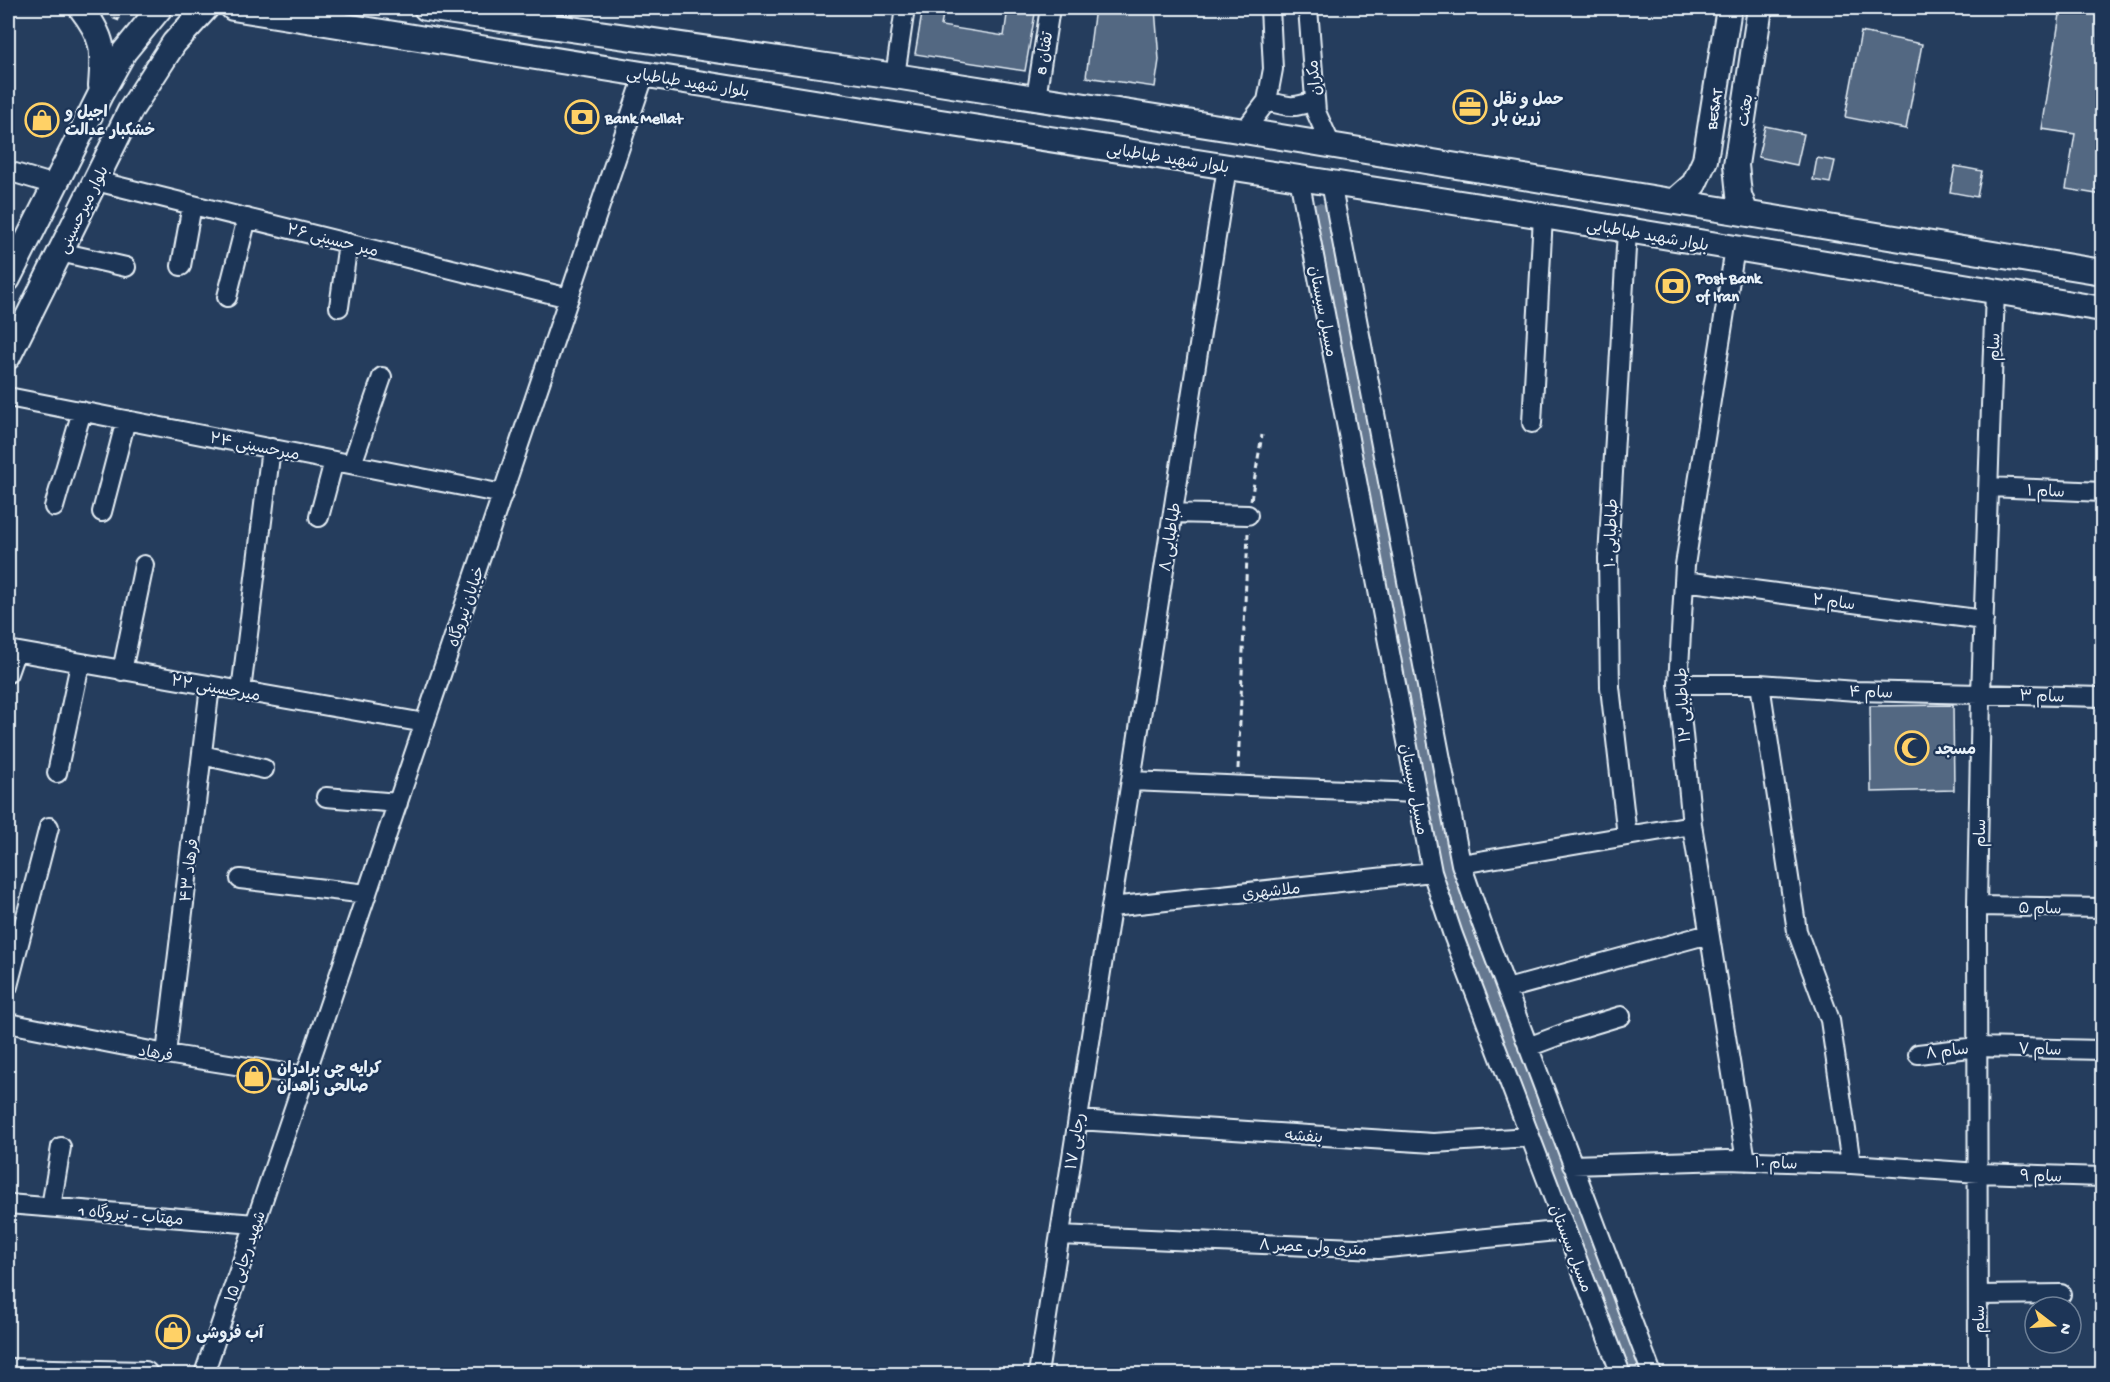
<svg xmlns="http://www.w3.org/2000/svg" width="2110" height="1382" viewBox="0 0 2110 1382" font-family="'Gochi Hand','Playpen Sans Arabic',sans-serif">
<style>
.lines{fill:none;stroke-linecap:round;stroke-linejoin:round}
.canal{stroke:#657890;stroke-width:20}
.building{fill:#536782;stroke:#e8f1f8;stroke-width:1.5}
.minor-casing{stroke:#e8f1f8;stroke-width:22}
.major-casing{stroke:#e8f1f8;stroke-width:28}
.path{stroke:#e8f1f8;stroke-width:3;stroke-dasharray:6 4.5;stroke-linecap:butt}
.minor{stroke:#1d3557;stroke-width:18}
.major{stroke:#1d3557;stroke-width:24}
.labels{text-anchor:middle;stroke-width:4.5;stroke-linejoin:round;paint-order:stroke}
.street-label{font-size:16px;fill:#e8f1f8;stroke:#1d3557}
.poi-label{font-size:16px;font-weight:bold;fill:#e8f1f8;stroke:#1d3557;text-anchor:start}
</style>
<rect width="100%" height="100%" fill="#253d5d"/>
<filter id="ink" filterUnits="userSpaceOnUse"><feTurbulence type="fractalNoise" baseFrequency=".0167" numOctaves="2"/><feDisplacementMap in="SourceGraphic" scale="12" xChannelSelector="R" yChannelSelector="G"/><feConvolveMatrix kernelMatrix="1 2 1 2 8 2 1 2 1" color-interpolation-filters="sRGB"/></filter>
<g filter="url(#ink)">
<g class="lines">
<path class="canal" d="M1319,213L1444,869L1465,930L1641,1374"/>
</g>
<path class="building" d="M923,8H944L941,26L1004,36L1008,8H1036L1025,71L915,54Z
M1095,8H1155L1159,60L1155,87L1086,77Z
M2061,8H2082L2103,11V195L2066,189L2075,134L2042,129Z
M1861,32L1922,44L1906,129L1845,117Z
M1765,126L1804,134L1797,165L1758,157Z
M1817,158L1835,161L1830,183L1813,180Z
M1955,166L1982,171L1977,197L1950,192Z
M1953,705L1954,790L1871,792L1870,706Z"/>
<g class="lines">
<g class="minor-casing">
<path id="minor" d="M1308,8L1316,112L1331,145
M895,76L905,8
M1036,98L1050,8
M1267,101C1288,107 1295,109 1315,100
M1244,131L1267,101L1273,69L1270,8
M8,171L55,185
M1299,178L1432,872L1453,935L1621,1374
M96,181L569,298
M1331,183L1461,864L1482,924L1652,1374
M1627,231L1608,558L1610,687L1627,836
M1735,248L1685,565L1678,684L1692,825L1746,1161
M60,252L126,267
M181,266L192,205
M227,297L247,218
M339,307L348,243
M8,397L503,494
M1532,423L1543,216
M352,464L382,377
M1989,487L2102,492
M54,507L82,411
M102,512L126,420
M1173,513L1248,515
M319,517L334,461
M1684,581L1984,620
M8,650L425,723
M122,671L144,565
M8,673L15,653
M1678,684H1760L1797,931L1830,1020L1851,1164
M1760,684L1856,691L2102,697
M241,691L271,448
M202,755L264,769
M57,773L80,664
M1131,781L1416,793
M326,797L398,803
M1461,864L1692,825
M240,879L367,894
M1977,906L2102,908
M1111,907L1432,872
M8,986L49,827
M1507,989L1709,934
M8,1023L166,1054L305,1076
M1528,1047L1568,1032L1621,1016
M166,1054L210,686
M1918,1054L1977,1047L2102,1050
M1078,1120L1433,1143L1530,1137
M1572,1165L1727,1160L1851,1164L1979,1173L2102,1177
M8,1204L255,1224
M51,1207L61,1147
M1060,1235L1378,1249L1566,1230
M1978,1295L2061,1294
M204,1374L645,73
M1038,1374L1227,167
M1978,1374L1977,906L1981,694L1995,291"/>
</g>
<g class="major-casing">
<path id="major" d="M81,8C104,38 104,49 101,86
M233,8L889,114L1543,216L2102,309
M426,8L895,76L1244,131L2102,272
M1676,200L1694,184L1705,160L1729,8
M1745,211L1739,195L1736,165L1760,8
M8,279L100,95L124,52L160,8
M8,357L130,111L174,43L206,8
M8,1371L145,1374"/>
</g>
<path class="path" d="M118,8L114,18L122,21
M1251,500L1262,435
M1238,769L1248,533
M8,1072L13,1041"/>
<use href="#minor" class="minor"/>
<use href="#major" class="major"/>
</g>
</g>
<defs>
<g id="office-ring" transform="scale(1.725)"><circle r="9.5" fill="#1d3557" stroke="#ffd166" stroke-width="1.5"/><path d="M-6-3h4V-5.5h4V-3h4V5H-6ZM-1-4.5V-3h2v-1.5ZM-6 0V1H6V0Z" fill="#ffd166"/></g>
<g id="bank-ring" transform="scale(1.725)"><circle r="9.5" fill="#1d3557" stroke="#ffd166" stroke-width="1.5"/><path d="M-6-4H6V4H-6ZM0-2.3a2.3 2.3 0 1 0 0 4.6a2.3 2.3 0 1 0 0-4.6Z" fill="#ffd166"/></g>
<g id="shop-ring" transform="scale(1.725)"><circle r="9.5" fill="#1d3557" stroke="#ffd166" stroke-width="1.5"/><path d="M-5-2.5h2.3a2.7 3.5 0 0 1 5.4 0H5L5.5 6h-11ZM-1.5-2.5h3a1.5 2.3 0 0 0-3 0Z" fill="#ffd166"/></g>
<g id="mosque-ring" transform="scale(1.725)"><circle r="9.5" fill="#1d3557" stroke="#ffd166" stroke-width="1.5"/><path d="M3.5-4.9A6 6 0 1 0 3.5 4.9A5 5 0 1 1 3.5-4.9Z" fill="#ffd166"/></g>
</defs>
<g fill-rule="evenodd">
<use href="#office-ring" x="1470" y="107"/>
<use href="#bank-ring" x="582" y="117"/>
<use href="#shop-ring" x="42" y="120"/>
<use href="#bank-ring" x="1673" y="286"/>
<use href="#mosque-ring" x="1912" y="748"/>
<use href="#shop-ring" x="254" y="1076"/>
<use href="#shop-ring" x="173" y="1332"/>
</g>
<g class="labels">
<g class="street-label">
<text transform="translate(1043 53) rotate(-81)" y="6">تفتان 8</text>
<text transform="translate(1313 78) rotate(-96)" y="6">مکران</text>
<text transform="translate(688 81) rotate(9)" y="6">بلوار شهید طباطبایی</text>
<text transform="translate(1713 109) rotate(-81)" y="6">BESAT</text>
<text transform="translate(1744 110) rotate(-81)" y="6">بعثت</text>
<text transform="translate(1168 157) rotate(9)" y="6">بلوار شهید طباطبایی</text>
<text transform="translate(82 209) rotate(-64)" y="6">بلوار میرحسینی</text>
<text transform="translate(1648 234) rotate(10)" y="6">بلوار شهید طباطبایی</text>
<text transform="translate(333 239) rotate(14)" y="6">میر حسینی ۲۶</text>
<text transform="translate(1324 311) rotate(79)" y="6">مسیل سیستان</text>
<text transform="translate(1993 347) rotate(-88)" y="6">سام</text>
<text transform="translate(255 445) rotate(11)" y="6">میرحسینی ۲۴</text>
<text transform="translate(2046 490) rotate(2)" y="6">سام ۱</text>
<text transform="translate(1610 533) rotate(-88)" y="6">طباطبایی ۱۰</text>
<text transform="translate(1169 537) rotate(-81)" y="6">طباطبایی ۸</text>
<text transform="translate(1834 601) rotate(7)" y="6">سام ۲</text>
<text transform="translate(465 606) rotate(-71)" y="6">خیابان نیروگاه</text>
<text transform="translate(216 687) rotate(10)" y="6">میرحسینی ۲۲</text>
<text transform="translate(1871 691) rotate(2)" y="6">سام ۴</text>
<text transform="translate(2042 695) rotate(2)" y="6">سام ۳</text>
<text transform="translate(1682 705) rotate(-93)" y="6">طباطبایی ۱۲</text>
<text transform="translate(1415 789) rotate(79)" y="6">مسیل سیستان</text>
<text transform="translate(1979 833) rotate(-89)" y="6">سام</text>
<text transform="translate(188 870) rotate(-83)" y="6">فرهاد ۴۳</text>
<text transform="translate(1271 890) rotate(-6)" y="6">ملاشهری</text>
<text transform="translate(2040 907) rotate(1)" y="6">سام ۵</text>
<text transform="translate(2040 1048) rotate(2)" y="6">سام ۷</text>
<text transform="translate(1947 1050) rotate(-7)" y="6">سام ۸</text>
<text transform="translate(156 1052) rotate(10)" y="6">فرهاد</text>
<text transform="translate(1304 1135) rotate(4)" y="6">بنفشه</text>
<text transform="translate(1074 1141) rotate(-81)" y="6">رجایی ۱۷</text>
<text transform="translate(1776 1162) rotate(2)" y="6">سام ۱۰</text>
<text transform="translate(2041 1175) rotate(2)" y="6">سام ۹</text>
<text transform="translate(131 1214) rotate(5)" y="6">مهتاب - نیروگاه 1</text>
<text transform="translate(1313 1246) rotate(3)" y="6">۸ متری ولی عصر</text>
<text transform="translate(1572 1248) rotate(69)" y="6">مسیل سیستان</text>
<text transform="translate(244 1256) rotate(-71)" y="6">شهید رجایی ۱۵</text>
<text transform="translate(1978 1319) rotate(-90)" y="6">سام</text>
</g>
<g class="poi-label">
<text x="1493" y="104">حمل و نقل<tspan x="1493" dy="18">زرین بار</tspan></text>
<text x="65" y="117">اجیل و<tspan x="65" dy="18">خشکبار عدالت</tspan></text>
<text x="605" y="123">Bank Mellat</text>
<text x="1696" y="283">Post Bank<tspan x="1696" dy="18">of Iran</tspan></text>
<text x="1935" y="754">مسجد</text>
<text x="277" y="1073">کرایه چی برادران<tspan x="277" dy="18">صالحی زاهدان</tspan></text>
<text x="196" y="1338">آب فروشی</text>
</g>
</g>
<rect width="2110" height="1382" fill="none" stroke="#1d3557" stroke-width="30"/>
<rect x="15" y="15" width="2080" height="1352" fill="none" stroke="#e8f1f8" stroke-width="2" filter="url(#ink)"/>
<g transform="translate(2053 1325) rotate(107)"><circle r="28" fill="#1d3557" stroke="#6e8097" stroke-width="1.5"/>
<path d="M0-4.5L10 22L0 15L-10 22Z" fill="#ffd166"/>
<text y="-9" font-size="16" font-weight="bold" text-anchor="middle" fill="#e8f1f8">N</text>
</g>
</svg>
